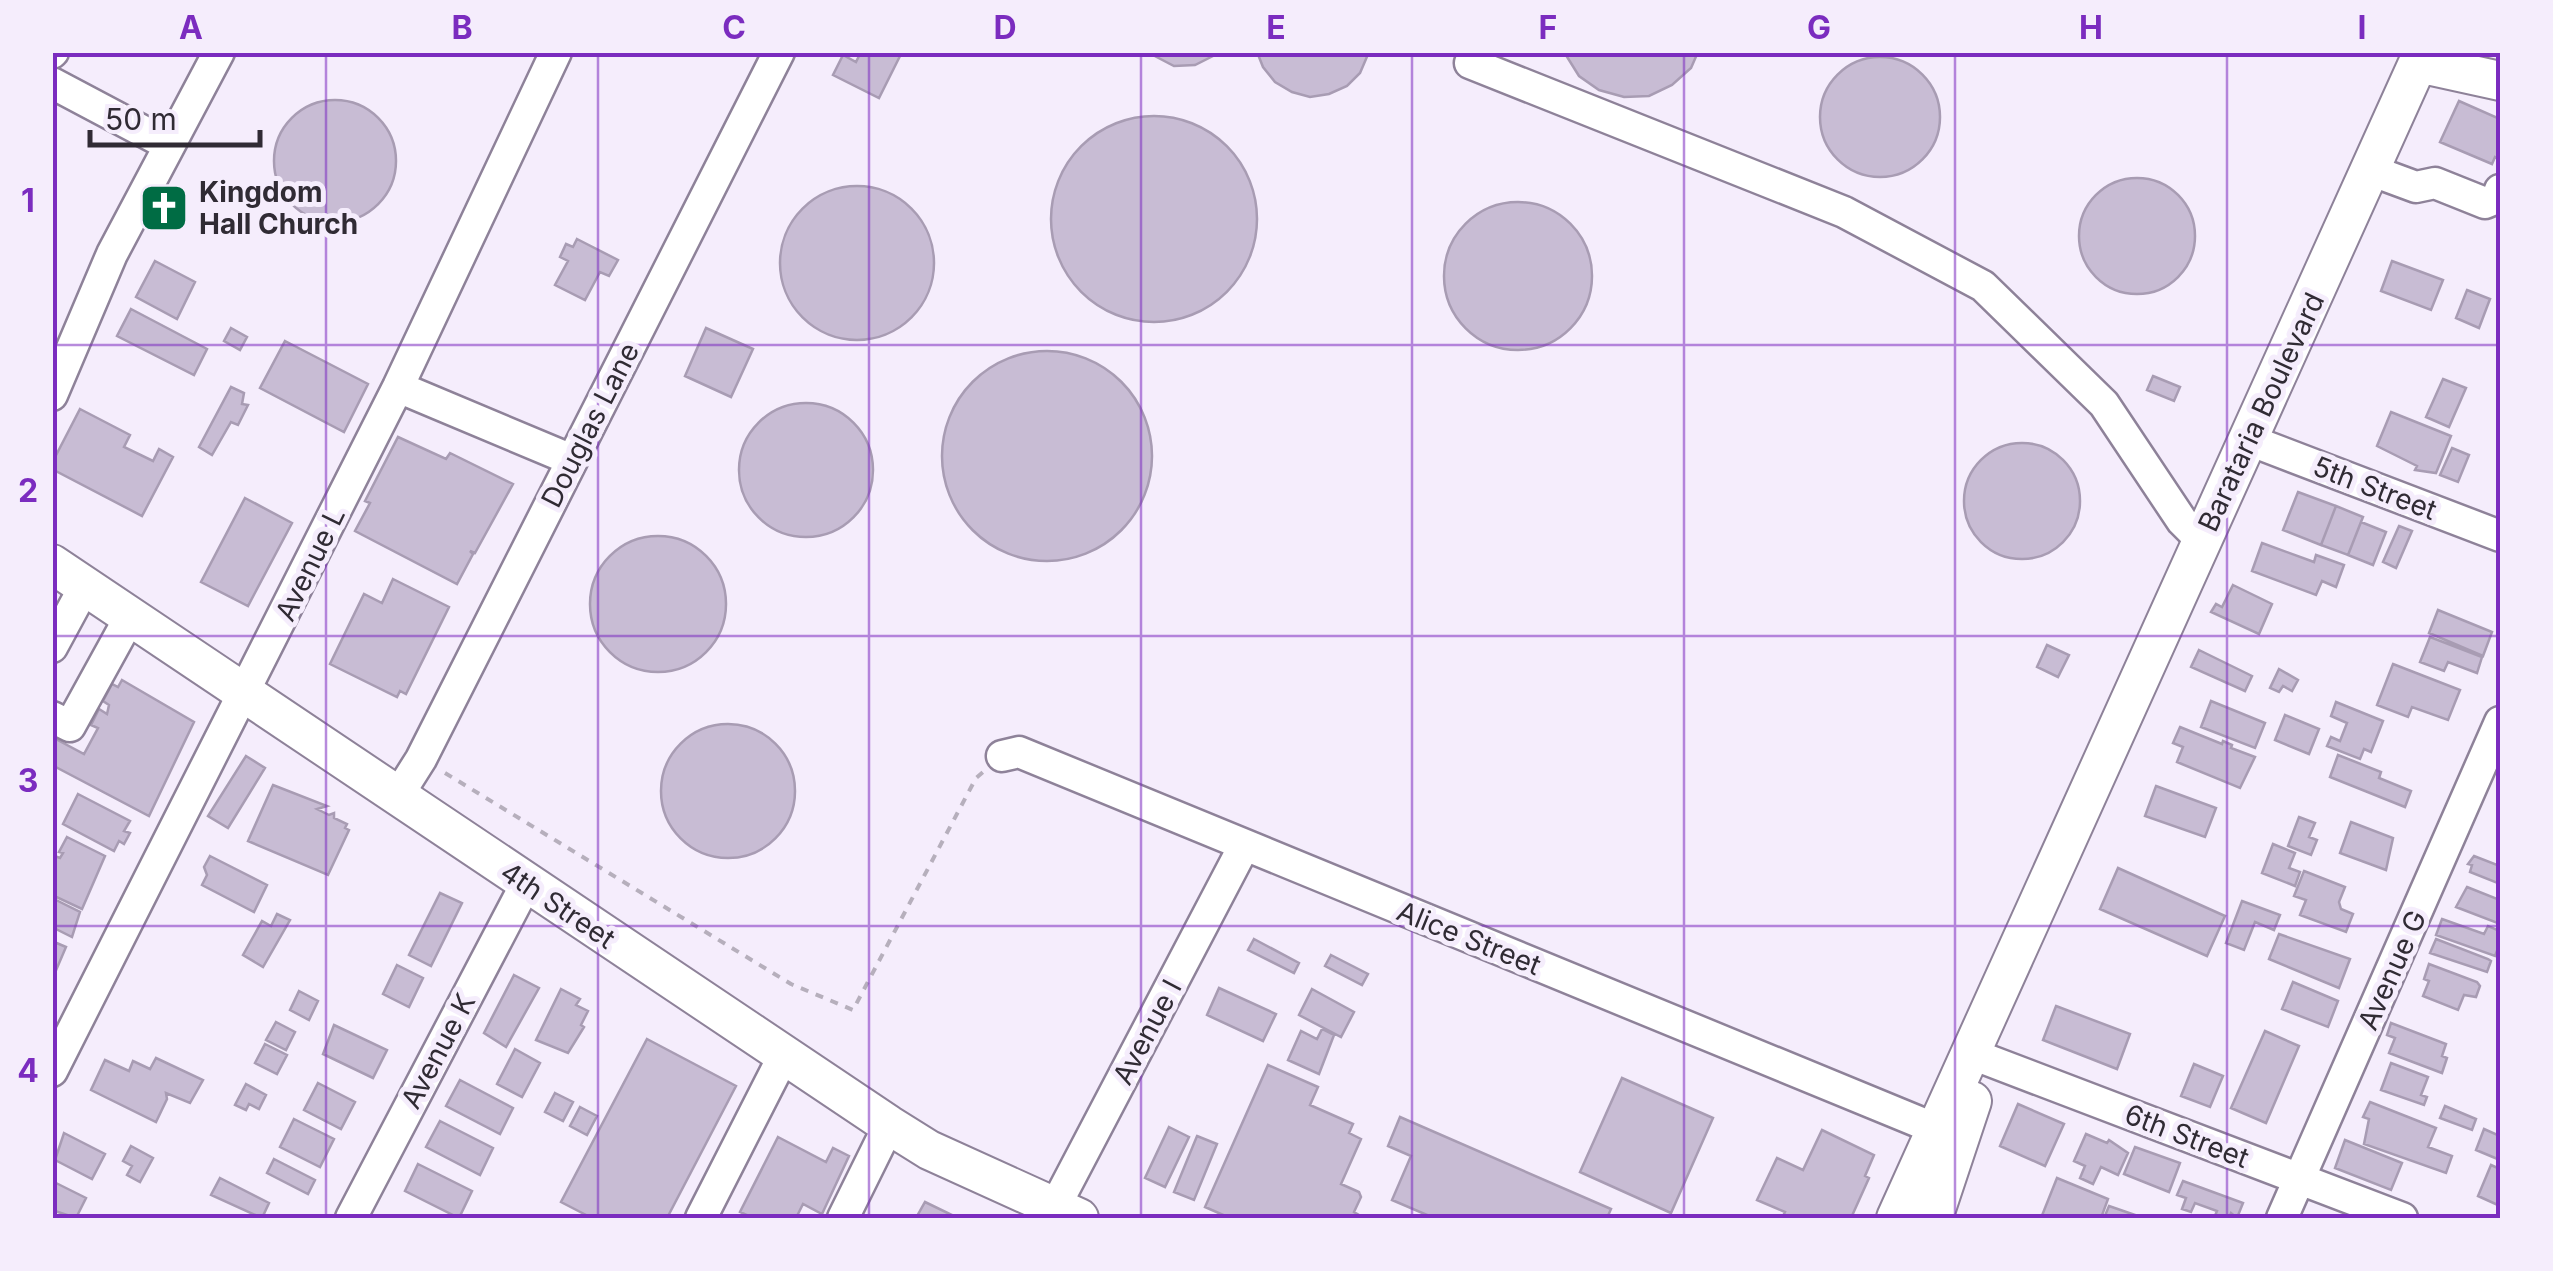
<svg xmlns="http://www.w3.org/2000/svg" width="2553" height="1271" viewBox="0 0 2553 1271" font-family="Inter,sans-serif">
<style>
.building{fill:#c8bcd4;stroke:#a89cb3;stroke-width:2.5}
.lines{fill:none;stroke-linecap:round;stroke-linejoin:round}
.minor-casing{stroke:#8e8299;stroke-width:35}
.major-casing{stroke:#8e8299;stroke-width:42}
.path{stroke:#b6afbc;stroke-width:4;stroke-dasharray:8 8;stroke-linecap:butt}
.minor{stroke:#fff;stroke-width:30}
.major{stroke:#fff;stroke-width:38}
.grid{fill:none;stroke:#7b2cbf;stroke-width:2.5;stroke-opacity:0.55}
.labels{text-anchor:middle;stroke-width:10;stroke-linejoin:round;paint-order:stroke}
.poi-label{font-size:28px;font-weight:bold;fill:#302b34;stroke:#f5edfc;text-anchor:start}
.street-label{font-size:28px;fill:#302b34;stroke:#f5edfc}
.neatline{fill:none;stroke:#7b2cbf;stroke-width:4}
.grid-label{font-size:32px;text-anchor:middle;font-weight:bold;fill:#7b2cbf}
</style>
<rect width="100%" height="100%" fill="#f5edfc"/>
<path class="building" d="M861,52H902L879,98L833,75L843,55L856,62Z
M1147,52H1221L1195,65L1174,66Z
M1257,52H1369L1360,73L1347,86L1329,94L1310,97L1292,92L1275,82L1263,67Z
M1564,52H1698L1691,68L1672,85L1649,96L1624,97L1599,90L1579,76Z
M1820 117a60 60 0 1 1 120 0a60 60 0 1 1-120 0Z
M274 161a61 61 0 1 1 122 0a61 61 0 1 1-122 0Z
M2459,101L2500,119V160L2495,157L2492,164L2440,142Z
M1051 219a103 103 0 1 1 206 0a103 103 0 1 1-206 0Z
M2079 236a58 58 0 1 1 116 0a58 58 0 1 1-116 0Z
M780 263a77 77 0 1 1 154 0a77 77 0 1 1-154 0Z
M1444 276a74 74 0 1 1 148 0a74 74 0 1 1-148 0Z
M577,239L618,260L609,276L600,272L585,300L555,285L568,261L560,257L566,244L573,247Z
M155,261L195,282L177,319L136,297Z
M2392,261L2443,280L2431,310L2381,291Z
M2467,290L2490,299L2479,328L2456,318Z
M131,309L207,349L194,375L117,336Z
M231,328L247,337L240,350L224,341Z
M706,328L753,349L731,397L685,376Z
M285,341L368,384L344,432L260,388Z
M942 456a105 105 0 1 1 210 0a105 105 0 1 1-210 0Z
M2153,376L2180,387L2174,401L2147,390Z
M2443,379L2466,388L2449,427L2426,417Z
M231,387L244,393L242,404L248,405L238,425L231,422L212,455L199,447Z
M739 470a67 67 0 1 1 134 0a67 67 0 1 1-134 0Z
M80,409L130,435L124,447L153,461L159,449L173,457L142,516L52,469V463Z
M2391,412L2451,436L2436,473L2415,470L2417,466L2377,446Z
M398,437L446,459L450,453L513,484L475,553L470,551L473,554L457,584L355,531L370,503L365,501Z
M1964 501a58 58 0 1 1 116 0a58 58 0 1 1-116 0Z
M2452,448L2469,455L2458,482L2440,475Z
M2298,492L2336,506L2321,545L2283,530Z
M245,498L292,523L248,606L201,582Z
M2336,506L2363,517L2348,555L2321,545Z
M2361,522L2386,532L2373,565L2348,555Z
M2399,526L2412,531L2396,568L2383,562Z
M590 604a68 68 0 1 1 136 0a68 68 0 1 1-136 0Z
M2262,543L2314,562L2316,555L2344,565L2336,587L2322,581L2316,595L2252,571Z
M393,579L449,607L406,694L400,691L397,697L330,664L364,594L382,603Z
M2233,585L2272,604L2259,634L2211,612L2216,604L2222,607Z
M2438,610L2492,632L2483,656L2429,633Z
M2430,637L2482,657L2477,673L2448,662L2444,671L2420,662Z
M2047,645L2069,655L2058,677L2037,667Z
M2199,650L2252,676L2245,691L2191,667Z
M2393,664L2460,690L2448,720L2412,707L2408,717L2377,705Z
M2279,669L2298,680L2292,691L2283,686L2279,692L2270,688Z
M122,680L194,722L149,816L52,765V737L84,754L98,728L91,725L99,709L107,714L109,705L103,701L112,684L118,687Z
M2211,701L2265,723L2255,748L2201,727Z
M2336,702L2383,721L2371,752L2364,749L2360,759L2327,746L2331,737L2340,741L2347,723L2331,716Z
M2285,715L2319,729L2309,754L2275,740Z
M661 791a67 67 0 1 1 134 0a67 67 0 1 1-134 0Z
M2180,727L2222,744L2223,741L2232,745L2231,748L2255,757L2240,788L2177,762L2183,747L2173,743Z
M2338,755L2381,772L2379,778L2411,791L2405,807L2330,777Z
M246,756L265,768L228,828L208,816Z
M273,785L327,806L317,809L329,815L334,813V818L347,824L345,828L349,830L328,875L248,841Z
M2156,786L2216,808L2205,837L2145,816Z
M78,794L130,821L124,831L130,833L124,844L119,841L114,851L63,824Z
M2299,817L2315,823L2309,837L2317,840L2311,855L2288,846Z
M2351,822L2393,838L2386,870L2340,853Z
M67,837L105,856L82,909L52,895V855L60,858L63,853L59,852Z
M2273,844L2295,853L2289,868L2300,872L2295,886L2262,873Z
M210,856L267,885L254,912L202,885L207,875L204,867Z
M2474,856L2500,866V884L2470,872L2472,865L2468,864Z
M2118,868L2225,916L2207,956L2100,909Z
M2304,871L2345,887L2339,902L2341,909L2353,914L2346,932L2300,915L2306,900L2294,896Z
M2467,887L2500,900V924L2456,907Z
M440,893L462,903L431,966L409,955Z
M52,898L80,912L72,937L52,927Z
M2242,901L2280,915L2274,930L2255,922L2244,950L2226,943Z
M277,914L290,920L263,967L243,955L262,921L271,926Z
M2442,919L2484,934L2488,926L2500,931V943L2495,956L2436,935Z
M2279,934L2350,959L2339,988L2269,959Z
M1254,939L1299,963L1294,973L1248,950Z
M2436,939L2488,959L2491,961L2487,972L2430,953Z
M52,941L66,947L54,975L52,974Z
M1331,955L1368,974L1362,985L1325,966Z
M2429,964L2477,982L2480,986L2476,997L2464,995L2458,1010L2423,996L2429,981L2424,979Z
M397,965L423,978L409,1007L383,994Z
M514,975L539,988L506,1047L484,1033Z
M2293,982L2338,1001L2328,1027L2282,1009Z
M1219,988L1276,1014L1263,1041L1207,1015Z
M561,989L580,999L576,1005L588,1011L581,1025L584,1027L568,1053L536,1040Z
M1312,989L1354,1012L1341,1037L1299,1015Z
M299,991L318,1001L309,1020L290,1010Z
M2056,1006L2130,1034L2117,1069L2043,1040Z
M276,1022L295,1032L286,1050L266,1040Z
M2391,1023L2446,1044L2442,1056L2447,1058L2442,1073L2389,1053L2395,1038L2387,1035Z
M334,1025L387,1050L373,1078L323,1054Z
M1322,1029L1334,1035L1319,1074L1288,1060L1301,1031L1317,1039Z
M2265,1031L2299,1046L2266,1123L2231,1108Z
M647,1039L736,1086L667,1218H592L561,1202Z
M265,1044L287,1055L277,1074L255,1063Z
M515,1049L540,1063L522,1097L497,1084Z
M156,1058L203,1080L190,1103L166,1093L167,1099L156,1122L91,1090L105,1060L129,1071L133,1061L150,1069Z
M2391,1063L2428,1077L2421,1095L2427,1097L2424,1105L2381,1090Z
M2194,1064L2223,1076L2210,1107L2181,1096Z
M1268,1065L1318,1087L1310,1105L1353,1124L1349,1133L1361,1139L1341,1184L1359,1192L1361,1197L1354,1212L1364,1218H1230L1205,1207Z
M1622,1078L1713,1118L1671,1213L1580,1172Z
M460,1080L513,1108L500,1134L446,1106Z
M318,1083L355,1102L341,1129L304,1110Z
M246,1084L266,1095L259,1109L249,1104L246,1110L235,1105Z
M555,1093L573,1102L563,1121L545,1112Z
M2370,1102L2436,1128L2428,1147L2452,1156L2446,1173L2364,1144L2369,1119L2363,1117Z
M2018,1104L2064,1124L2045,1166L2000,1146Z
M2445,1106L2476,1119L2472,1130L2440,1118Z
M580,1107L597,1116L587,1135L570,1126Z
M1400,1117L1611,1209L1607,1218H1434L1392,1200L1411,1156L1388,1146Z
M294,1119L334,1139L320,1167L280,1147Z
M440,1121L493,1148L480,1175L426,1147Z
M1169,1127L1189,1137L1165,1187L1145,1178Z
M2484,1129L2500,1136V1160L2476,1150Z
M1822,1130L1874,1155L1865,1176L1869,1178L1851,1218H1782L1785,1212L1757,1200L1777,1158L1803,1170Z
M64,1133L105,1154L92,1179L55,1160Z
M2086,1134L2107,1143L2109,1140L2128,1153L2118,1175L2101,1167L2093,1184L2080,1178L2085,1166L2074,1161Z
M1197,1136L1217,1144L1194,1200L1174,1192Z
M778,1137L826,1162L833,1148L849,1156L822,1214L803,1204L796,1218H753L740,1212Z
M2345,1140L2402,1163L2391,1190L2335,1168Z
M131,1146L153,1158L140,1182L127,1175L132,1166L123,1161Z
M2135,1147L2180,1163L2169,1192L2124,1174Z
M274,1159L315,1180L308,1194L267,1173Z
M418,1164L472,1191L459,1218L405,1191Z
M2491,1165L2500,1169V1206L2478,1196Z
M220,1178L269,1203L262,1218L211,1195Z
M2057,1178L2108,1199L2101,1218H2041Z
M52,1181L86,1198L76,1218L52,1210Z
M2183,1181L2243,1203L2237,1218L2231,1213L2229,1218H2214L2217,1211L2195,1203L2191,1212L2182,1209L2186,1198L2177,1195Z
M925,1202L952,1215L950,1218H916Z
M2109,1206L2138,1216L2137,1218H2104Z"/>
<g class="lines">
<g class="minor-casing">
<path id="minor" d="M52,53L53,52
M1470,63L1844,212L1983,286L2104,404L2182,521L2202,541
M52,83L169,145
M2370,170L2416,187L2435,183L2485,203L2497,198L2500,190
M398,387L572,460
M52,395L112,254L219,52
M2249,440L2500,536
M52,647L85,586
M52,717L70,726L130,617
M1002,756L1019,752L1936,1129
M397,797L421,759L779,52
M1972,1054L2402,1218
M52,1071L398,387L556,52
M351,1218L526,884
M701,1218L783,1057
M843,1218L889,1125
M1049,1218L1244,846
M2282,1218L2500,722"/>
</g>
<g class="major-casing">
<path id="major" d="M2418,63L2500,81
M52,564L889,1125L929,1150L1079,1218
M1896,1218L2423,52
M1933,1218L1972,1101"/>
</g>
<path class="path" d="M445,773L791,984L853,1010L976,778L983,772"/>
<use href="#minor" class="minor"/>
<use href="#major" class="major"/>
</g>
<path class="grid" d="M326,52V1218M598,52V1218M869,52V1218M1141,52V1218M1412,52V1218M1684,52V1218M1955,52V1218M2227,52V1218M52,345H2500M52,636H2500M52,926H2500"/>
<defs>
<g id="church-square" transform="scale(2.5)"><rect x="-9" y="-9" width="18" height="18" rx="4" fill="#006c44" stroke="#f5edfc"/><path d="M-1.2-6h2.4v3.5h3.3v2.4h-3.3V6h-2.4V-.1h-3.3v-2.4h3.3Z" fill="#fff"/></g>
</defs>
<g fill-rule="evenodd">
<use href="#church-square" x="164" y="208"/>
</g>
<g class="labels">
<g class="poi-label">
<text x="199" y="202">Kingdom<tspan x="199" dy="32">Hall Church</tspan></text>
</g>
<g class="street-label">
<text transform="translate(2261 412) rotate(-65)" y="10">Barataria Boulevard</text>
<text transform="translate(590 425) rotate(-63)" y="10">Douglas Lane</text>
<text transform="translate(2375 488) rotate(21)" y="10">5th Street</text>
<text transform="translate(310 564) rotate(-64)" y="10">Avenue L</text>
<text transform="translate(558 905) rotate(34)" y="10">4th Street</text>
<text transform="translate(1469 938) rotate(22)" y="10">Alice Street</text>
<text transform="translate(2392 970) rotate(-66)" y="10">Avenue G</text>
<text transform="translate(1147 1032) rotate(-62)" y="10">Avenue I</text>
<text transform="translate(438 1051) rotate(-62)" y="10">Avenue K</text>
<text transform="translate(2187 1136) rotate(21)" y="10">6th Street</text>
</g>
</g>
<rect width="2553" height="1271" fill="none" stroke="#f5edfc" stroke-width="110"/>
<path d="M90 130v15h170v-15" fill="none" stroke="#302b34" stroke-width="5"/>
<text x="105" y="130" font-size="30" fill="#302b34" stroke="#f5edfc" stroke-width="8" paint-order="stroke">50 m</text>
<rect x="55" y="55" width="2443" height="1161" class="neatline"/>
<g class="grid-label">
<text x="191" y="39">A</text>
<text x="462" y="39">B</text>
<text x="734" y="39">C</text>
<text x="1005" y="39">D</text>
<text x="1276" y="39">E</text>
<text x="1548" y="39">F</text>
<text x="1819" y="39">G</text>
<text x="2091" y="39">H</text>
<text x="2362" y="39">I</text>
<text x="28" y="212">1</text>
<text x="28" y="502">2</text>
<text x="28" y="792">3</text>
<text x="28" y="1082">4</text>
</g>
</svg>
